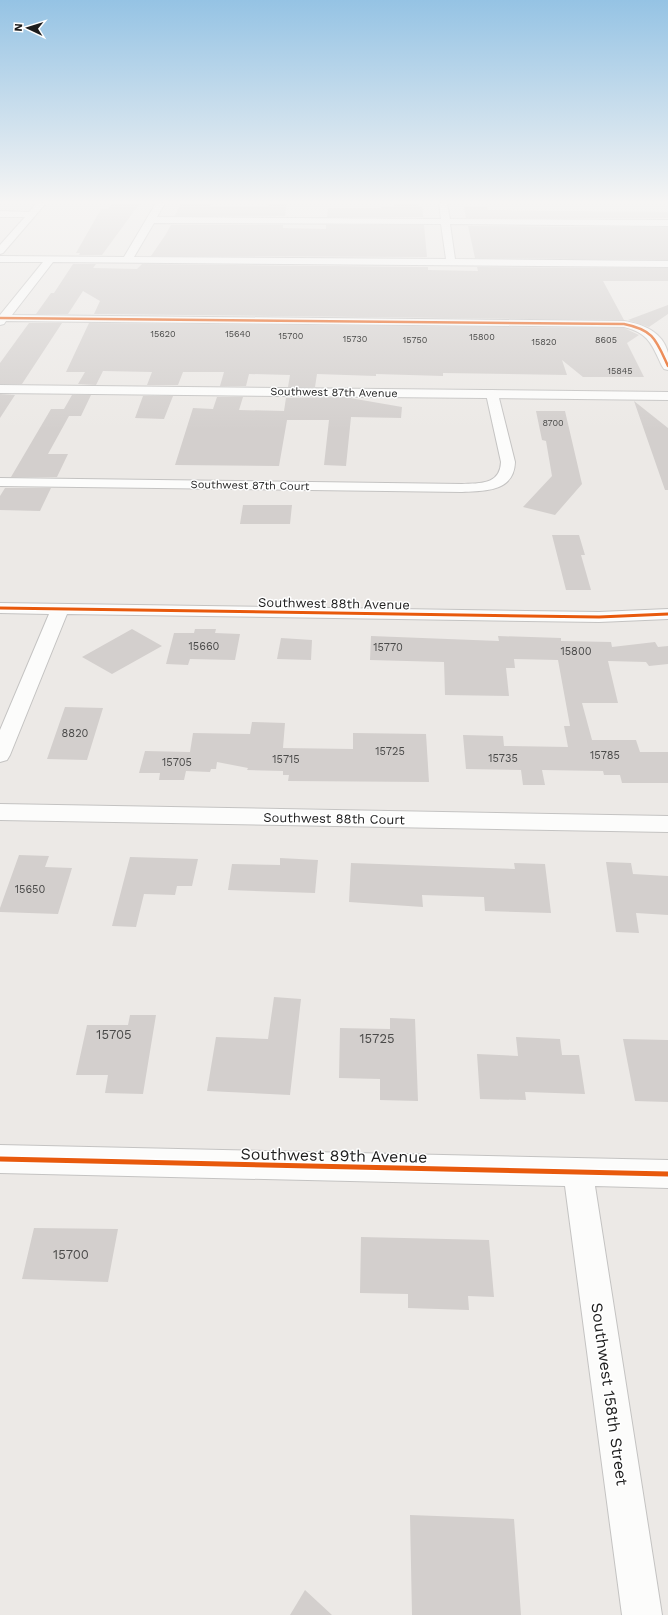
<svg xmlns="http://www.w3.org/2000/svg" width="668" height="1615" viewBox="0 0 668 1615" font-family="'Work Sans',sans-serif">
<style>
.building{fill:#d3cfcd}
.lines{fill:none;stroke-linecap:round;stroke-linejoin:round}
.minor-casing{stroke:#c4c3c2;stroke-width:2}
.tertiary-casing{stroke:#c4c3c2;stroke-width:2}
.minor{fill:#fcfcfb;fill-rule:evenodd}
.tertiary{fill:#fcfcfb;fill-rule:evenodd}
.cycleway-far2-casing{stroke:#fff;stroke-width:4}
.cycleway-far1-casing{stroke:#fff;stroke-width:5}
.cycleway-casing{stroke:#fff;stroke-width:8}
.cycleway-far2{stroke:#e8590c;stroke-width:2.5}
.cycleway-far1{stroke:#e8590c;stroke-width:3}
.cycleway{stroke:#e8590c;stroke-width:5}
.labels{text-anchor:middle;stroke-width:3;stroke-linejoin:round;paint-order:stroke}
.far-number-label{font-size:9px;fill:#4a4a49}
.far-street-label{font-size:11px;fill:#1d1d1d;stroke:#fff}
.number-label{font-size:11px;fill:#4a4a49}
.street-label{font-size:13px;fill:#1d1d1d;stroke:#fff}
.near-number-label{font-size:13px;fill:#4a4a49}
.near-street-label{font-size:16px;fill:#1d1d1d;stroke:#fff}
</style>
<rect width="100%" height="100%" fill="#ece9e6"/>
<path class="building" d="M113,203H140L102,255H79L80,253H76L101,209H108Z
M181,203H212L210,207H268L269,203H287L285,216H175Z
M394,203H418V207H422L423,217H327L328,208H381V207H394Z
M464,207H487L488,210L668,212V218H466Z
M171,225H283V228L326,229V225H424L427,257L151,256L166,234Z
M468,226L668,227V260L475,258Z
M73,264H96L93,268L137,269L142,264L428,267V270L478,271L477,267L668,268V281H603L624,320L94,314L100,301L83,291L68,314H36L51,293H54Z
M668,305V314L649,327L628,320Z
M29,323H62L22,384H0V363Z
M89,323L624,328L639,335L627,343L644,377H583L562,360L567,375L443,373V376L376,374V376L317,374L315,387H288L290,375L249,374L246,386H220L224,372H183L178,385H147L152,372L103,371L96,385L78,384L85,372H66Z
M0,394L15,395L0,418Z
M72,395H91L81,416H69L48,454H68L57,477H11L51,409H64Z
M143,396H173L164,419L135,418Z
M217,397H243L239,410L284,411L286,398H350L402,407L401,418L351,417L346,466L324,465L329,420H287L279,466L175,465L193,408L213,409Z
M634,401L668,428V490H665Z
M536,411H565L582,484L555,515L523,507L552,476L546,441L542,440Z
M5,488H51L40,511L0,510V496Z
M243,505H292L290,524H240Z
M552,535H579L585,555H581L591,590H566Z
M132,629L162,646L112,674L82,657Z
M195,629H216L215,633L240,634L235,660L190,659L188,665L166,664L174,633H194Z
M371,636L499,641L498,636L561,638V641L611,642L612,647L655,642L658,647L668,646V664L649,666L646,662L608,661L618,703H582L592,740H636L640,752H668V783H622L620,775H604L603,771L542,770L545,785H523L521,770L466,769L463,735L503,736L504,746L568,747L564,726H570L558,660L514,659L515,668H506L509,696L445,695L444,662L370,660Z
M281,638L312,640L311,660L277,659Z
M65,707L103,708L87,760L47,759Z
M252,722L285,723L283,748L353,749V733L426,734L429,782L288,781L289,775H283V771L247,770L248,768L217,762L216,769H211L210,772L186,771L184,780H159L160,773H139L145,751L190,752L193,733L250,734Z
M19,855L49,856L45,867L72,868L58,914L0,912V908Z
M130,857L198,859L192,886H177L175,895L144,894L136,927L112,926Z
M280,858L318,860L315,893L228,890L232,864L280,865Z
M606,862L631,863L633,874L668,876V915L636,913L639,933L616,932Z
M351,863L515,869L514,863L545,864L551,913L485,911L484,897L422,895L423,907L349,902Z
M274,997L301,999L290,1095L207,1091L216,1037L268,1039Z
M130,1015H156L143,1094L105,1093L108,1075H76L87,1025H128Z
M390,1018L415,1019L418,1101L380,1100V1079L339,1078L340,1028L390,1029Z
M516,1037L560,1039L562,1055H579L585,1094L525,1092L526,1100L480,1099L477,1054L518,1056Z
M623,1039L668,1040V1102L635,1101Z
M34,1228L118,1229L108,1282L22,1279Z
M361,1237L489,1240L494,1297L468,1296L469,1310L408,1308V1294L360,1293Z
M410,1515L514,1519L521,1615H412Z
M305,1590L332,1615H290Z"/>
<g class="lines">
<g class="minor-casing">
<path id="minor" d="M37,203H46L3,253L0,254V245L25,217H0V211L29,212Z
M156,203H165L157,217L441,219L439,203H447L450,219L668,220V226L450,224L455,259L668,261V267L53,262L12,315L624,321C643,324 663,332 668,353C668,358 668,365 668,370L664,369L662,366C652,345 649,333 624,327L6,321L4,324L0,325V315L43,262H0V256L124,257ZM154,223L441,224L446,259L134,257Z
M492,390L497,391L498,394L515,462C514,492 485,491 462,492L0,486V478L462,484C480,483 500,485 501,462L486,394L487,391Z
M0,603L599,612L668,609V619L599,622L67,614L10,755L7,760L0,762V730L49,614L0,613Z
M0,804L668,816V832L0,820Z
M0,1145L668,1160V1188L595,1186L662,1615H622L565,1186L0,1173Z"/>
</g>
<g class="tertiary-casing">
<path id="tertiary" d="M0,385L668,392V400L0,393Z"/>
</g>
<use href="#minor" class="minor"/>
<use href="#tertiary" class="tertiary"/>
<g class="cycleway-far2-casing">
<path id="cycleway-far2" d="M0,318L624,324C654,330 656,340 668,366"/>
</g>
<g class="cycleway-far1-casing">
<path id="cycleway-far1" d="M0,608L599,617L668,614"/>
</g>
<g class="cycleway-casing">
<path id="cycleway" d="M0,1159L668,1174"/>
</g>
<use href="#cycleway-far2" class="cycleway-far2"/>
<use href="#cycleway-far1" class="cycleway-far1"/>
<use href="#cycleway" class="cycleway"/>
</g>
<linearGradient id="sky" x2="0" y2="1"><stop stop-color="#95c3e4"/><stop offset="0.47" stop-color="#f6f5f4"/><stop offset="1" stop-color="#f6f5f4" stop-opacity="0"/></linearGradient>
<rect width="668" height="430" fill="url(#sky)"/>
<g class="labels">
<g class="far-number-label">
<text x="163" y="337">15620</text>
<text x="238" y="337">15640</text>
<text x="291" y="339">15700</text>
<text x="482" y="340">15800</text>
<text x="355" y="342">15730</text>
<text x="415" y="343">15750</text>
<text x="606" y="343">8605</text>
<text x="544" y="345">15820</text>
<text x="620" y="374">15845</text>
<text x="553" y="426">8700</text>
</g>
<g class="far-street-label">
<text transform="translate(334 392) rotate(1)" y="4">Southwest 87th Avenue</text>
<text transform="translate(250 485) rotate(1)" y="4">Southwest 87th Court</text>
</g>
<g class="number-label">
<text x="204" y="650">15660</text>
<text x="388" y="651">15770</text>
<text x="576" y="655">15800</text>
<text x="75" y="737">8820</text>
<text x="390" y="755">15725</text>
<text x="605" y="759">15785</text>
<text x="503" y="762">15735</text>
<text x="286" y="763">15715</text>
<text x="177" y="766">15705</text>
<text x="30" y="893">15650</text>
</g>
<g class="street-label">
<text transform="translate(334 603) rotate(1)" y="5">Southwest 88th Avenue</text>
<text transform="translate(334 818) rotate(1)" y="5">Southwest 88th Court</text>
</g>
<g class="near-number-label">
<text x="114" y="1039">15705</text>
<text x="377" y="1043">15725</text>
<text x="71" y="1259">15700</text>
</g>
<g class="near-street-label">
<text transform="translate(334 1155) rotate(1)" y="6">Southwest 89th Avenue</text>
<text transform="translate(610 1394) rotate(82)" y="6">Southwest 158th Street</text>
</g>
</g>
<g transform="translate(28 28) rotate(274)" stroke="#ffffff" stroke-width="3" paint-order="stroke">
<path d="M0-3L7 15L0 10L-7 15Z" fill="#1d1d1d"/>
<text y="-6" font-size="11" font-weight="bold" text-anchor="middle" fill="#1d1d1d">N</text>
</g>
</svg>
